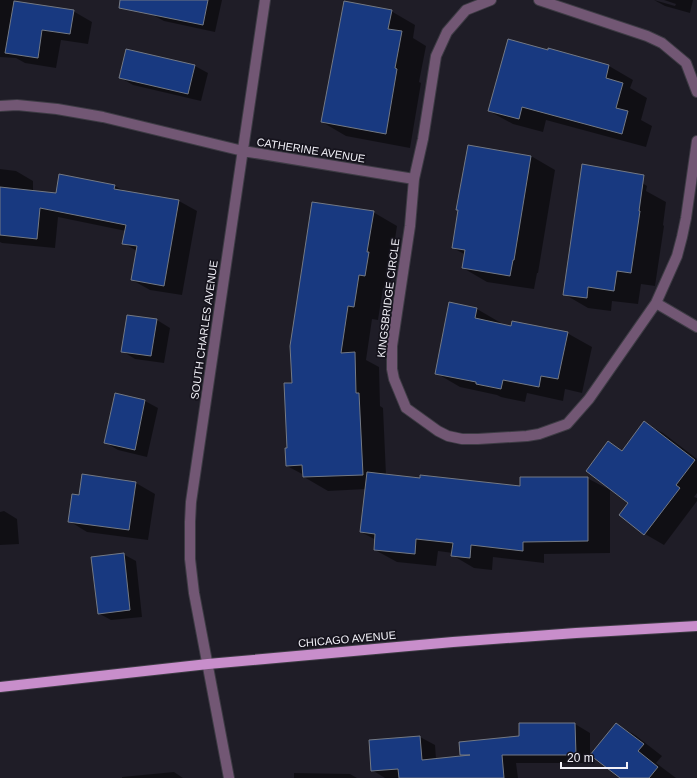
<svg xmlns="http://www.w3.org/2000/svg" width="697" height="778" viewBox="0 0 697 778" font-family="Arial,sans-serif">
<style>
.shadow{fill:#0007}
.building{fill:#183980;stroke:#737984}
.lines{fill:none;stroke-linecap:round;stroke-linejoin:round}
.minor-casing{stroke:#3d3b44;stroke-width:12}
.major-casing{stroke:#3d3b44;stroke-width:12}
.minor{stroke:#725774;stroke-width:10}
.major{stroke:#c88ecb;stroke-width:10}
.labels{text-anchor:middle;stroke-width:3.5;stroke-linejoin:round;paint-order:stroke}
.street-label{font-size:11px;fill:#f2f1f8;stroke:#16141d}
</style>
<rect width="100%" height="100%" fill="#1f1d27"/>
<path class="shadow" d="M0,0H13V1L73,11L92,22L88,44L61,40L56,68L25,63L16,58L0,57Z
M154,0H222L215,32L164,21L151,14Z
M654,0L675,6L676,4L664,0H693L690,13L665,6Z
M391,11L415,25L413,38L426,46L419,82L421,83L410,148L346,136L322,122Z
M195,66L208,73L201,101L133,85L121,78Z
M609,66L633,80L630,88L647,98L641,120L652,126L646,147L546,120L543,132L513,124L489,111Z
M468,146L531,156L555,170L538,273H537L534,289L487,282L463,268L466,255L453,248Z
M0,169L16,171L33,181V192L56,194L115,186L124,191L179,201L197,211L182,295L150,290L132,280L137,251L123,243L126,231L58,217L55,248L2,243L0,242Z
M623,172L647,186L646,191L666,202L663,225L664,226L655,286L641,284L638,304L612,301L611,311L588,308L564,294Z
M373,212L397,226L391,266L393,267L390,289L383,288L378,320L372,319L366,360L379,367L380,406L383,408L386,475L521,487L587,478L610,490V553L544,554V563L493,557L492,570L474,568L452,555L453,553L438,551L436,566L397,562L375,550L376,540L361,532L366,489L328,491L304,477V475L287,466L293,384Z
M450,303L477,309L501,323V325L512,327L567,333L592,347L582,393L565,389L563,401L527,393L525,402L501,397L497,395L460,387L436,373Z
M128,316L157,320L170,328L164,363L135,359L122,351Z
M116,394L145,401L158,408L147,457L118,450L106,443Z
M644,423L663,433L697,459V493L694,497L697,498V501L664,545L645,534L620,515L629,502L608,442L623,451Z
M83,475L136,483L155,494L148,540L87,532L69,521L80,496Z
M4,511L17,519L19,544L0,545V512Z
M123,554L136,561L142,617L111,620L98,613Z
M520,724H575L590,733V763H516L518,778H385L372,770L370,741L420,737L435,745L436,759L465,756L461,754L520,737Z
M616,724L635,735L662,756L656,763L676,778H621Z
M174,772L183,778H122V777Z
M294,773L350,774L357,778H294Z"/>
<path class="building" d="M120,0H208L203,25L119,8Z
M14,1L74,10L70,34L42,30L38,58L5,53Z
M344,1L392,10L388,29L402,31L395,68L397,69L386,134L321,122Z
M508,39L548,50V48L609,65L606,78L623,83L616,108L628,111L622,134L522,107L519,119L488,111Z
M126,49L195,65L188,94L119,78Z
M468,145L531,156L514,260H513L510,276L462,268L465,250L452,248L458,210H456Z
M582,164L644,175L639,211H640L631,273L617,271L614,291L588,287L587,298L563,295Z
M59,174L115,185L114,189L179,200L164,286L131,280L137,246L122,244L126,225L40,208L37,239L0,235V187L56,193Z
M312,202L374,211L367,252H369L365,276L359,275L354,307L348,306L341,353L355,352L356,393H359L363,475L303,477L302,465L286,466L285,448H287L284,383H292L290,346Z
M449,302L477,308L475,318L511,326L512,321L568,332L558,379L541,376L539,387L503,380L501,389L476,384V382L435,374Z
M127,315L157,319L151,356L121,352Z
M115,393L145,400L135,450L104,443Z
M644,421L695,460L676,485L680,488L644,535L619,515L628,503L586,471L608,441L622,451Z
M367,472L420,478V475L520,486V477H588V541L523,542V551L471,545L470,558L451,556L453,543L416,539L415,554L374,550L375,534L360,532Z
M82,474L136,482L129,530L68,522L72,494L79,495Z
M124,553L130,610L98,614L91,557Z
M519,723H575L576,755H502L504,778H399L398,769L371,771L369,740L420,736L422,760L470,755H460L459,742L519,736Z
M616,723L644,744L638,751L658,767L649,778H620L590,755Z"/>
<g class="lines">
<g class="minor-casing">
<path id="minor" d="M491,0L466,10L447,32L436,56L423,139L414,179L410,226L392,346V369L394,379L406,408L438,431L448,436L462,439H478L527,436L539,434L567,424L589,399L656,303L677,256L682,237L686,218L697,141
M539,0L647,36L662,43L686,63L697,92
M0,106L17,105L57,109L103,117L243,151L414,179
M656,303L697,327
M229,778L194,593L190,559V522L191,502L265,0"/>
</g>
<g class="major-casing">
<path id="major" d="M0,687L208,664L453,642L576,633L697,626"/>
</g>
<use href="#minor" class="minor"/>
<use href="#major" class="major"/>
</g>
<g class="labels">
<g class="street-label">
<text transform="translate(311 150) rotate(9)" y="4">CATHERINE AVENUE</text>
<text transform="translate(388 298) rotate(-83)" y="4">KINGSBRIDGE CIRCLE</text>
<text transform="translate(204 330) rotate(-82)" y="4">SOUTH CHARLES AVENUE</text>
<text transform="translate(347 639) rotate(-5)" y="4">CHICAGO AVENUE</text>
</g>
</g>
<path d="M561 762v6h66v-6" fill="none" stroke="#f2f1f8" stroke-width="2"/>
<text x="567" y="762" font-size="12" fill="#f2f1f8" stroke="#16141d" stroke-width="3" paint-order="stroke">20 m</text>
</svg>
